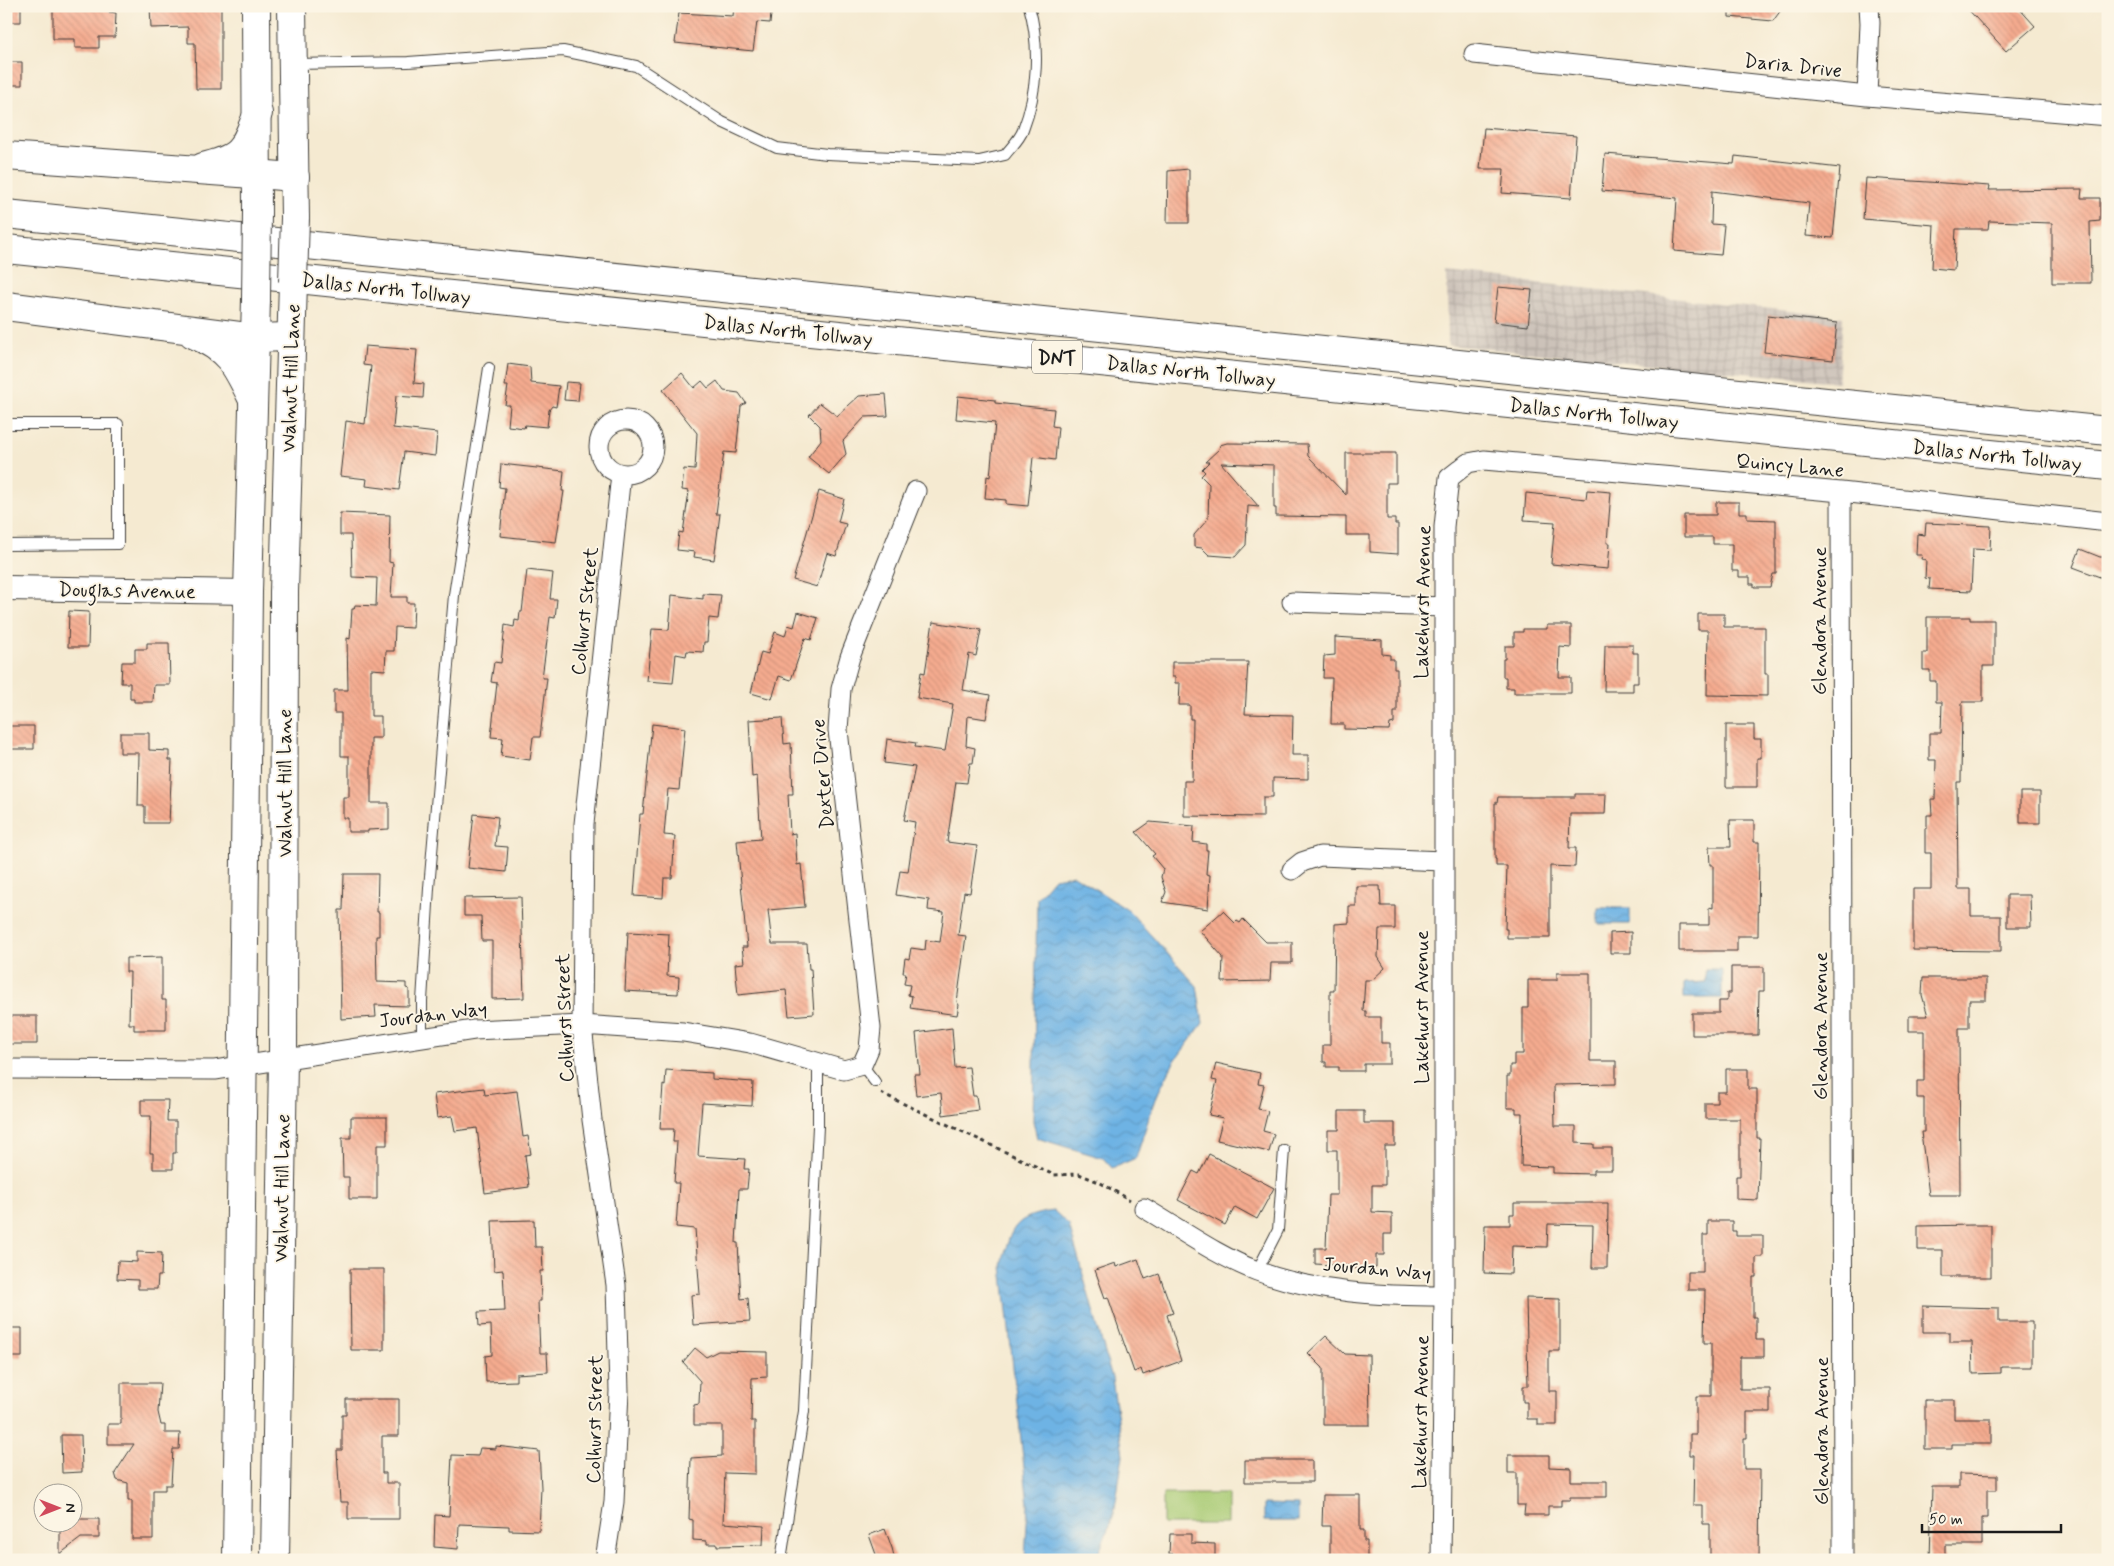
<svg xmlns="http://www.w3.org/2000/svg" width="2114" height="1566" viewBox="0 0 2114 1566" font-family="Mynerve,sans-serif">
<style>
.industrial{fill:url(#industrial-grid)}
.pitch{fill:#a9cb74;stroke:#627448}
.water{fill:url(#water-waves);stroke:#456880}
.building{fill:url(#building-back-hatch)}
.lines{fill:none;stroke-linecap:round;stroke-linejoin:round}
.service-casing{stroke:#3d3b37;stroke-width:12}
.minor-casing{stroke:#3d3b37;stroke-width:21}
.tertiary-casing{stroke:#3d3b37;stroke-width:26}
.secondary-casing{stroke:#3d3b37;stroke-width:30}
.motorway-casing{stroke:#3d3b37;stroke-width:30}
.path{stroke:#3d3b37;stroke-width:3;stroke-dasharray:4 4;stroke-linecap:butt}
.service{stroke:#fff;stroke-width:10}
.minor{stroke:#fff;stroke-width:19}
.tertiary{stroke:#fff;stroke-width:24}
.secondary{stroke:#fff;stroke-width:28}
.motorway{stroke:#fff;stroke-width:28}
.secondary-bridge-casing{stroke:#3d3b37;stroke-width:30;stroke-linecap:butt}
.secondary-bridge{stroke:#fff;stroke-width:28}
.labels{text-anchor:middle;stroke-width:4;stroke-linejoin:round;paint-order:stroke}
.shield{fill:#fcf5e5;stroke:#5f5d58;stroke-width:1}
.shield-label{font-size:19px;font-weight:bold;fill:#1c1c1c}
.street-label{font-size:20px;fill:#1c1c1c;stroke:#fcf5e5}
</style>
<defs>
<pattern id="industrial-grid" width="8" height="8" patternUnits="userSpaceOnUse" patternTransform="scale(1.25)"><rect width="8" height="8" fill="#ccc2b9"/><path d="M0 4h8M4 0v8" fill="none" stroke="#afa69e"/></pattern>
<pattern id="water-waves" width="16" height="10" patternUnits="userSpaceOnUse" patternTransform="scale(1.25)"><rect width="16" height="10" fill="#6eb3e4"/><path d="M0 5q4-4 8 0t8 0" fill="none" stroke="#5f99c3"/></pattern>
<pattern id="building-back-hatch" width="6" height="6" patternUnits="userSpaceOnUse" patternTransform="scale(1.25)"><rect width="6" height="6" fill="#f5ab8f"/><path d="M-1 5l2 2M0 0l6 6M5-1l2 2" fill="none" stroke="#d1937b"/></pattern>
</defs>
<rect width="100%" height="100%" fill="#fcf5e5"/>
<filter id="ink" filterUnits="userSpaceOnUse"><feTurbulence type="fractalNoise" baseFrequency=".02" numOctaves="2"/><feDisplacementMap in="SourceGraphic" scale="10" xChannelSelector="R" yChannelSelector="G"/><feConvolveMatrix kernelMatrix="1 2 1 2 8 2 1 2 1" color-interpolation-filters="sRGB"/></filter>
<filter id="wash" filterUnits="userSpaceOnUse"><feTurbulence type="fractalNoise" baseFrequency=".0096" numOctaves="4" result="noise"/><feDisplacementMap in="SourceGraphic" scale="20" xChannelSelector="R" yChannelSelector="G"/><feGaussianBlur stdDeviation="1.12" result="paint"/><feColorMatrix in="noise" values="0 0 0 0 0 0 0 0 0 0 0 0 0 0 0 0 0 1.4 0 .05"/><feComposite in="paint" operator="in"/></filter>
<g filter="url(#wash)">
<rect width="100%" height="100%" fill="#f5ead1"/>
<path class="industrial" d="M1447,273L1843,317L1838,382L1448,345Z"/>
<path class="pitch" d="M1163,1494H1228V1524H1163Z"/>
<path class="water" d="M1074,875L1129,911L1197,986L1203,1023L1174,1062L1155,1099L1136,1158L1112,1168L1103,1158L1037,1138L1033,1121L1037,898L1054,878Z
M1598,908H1630V924H1598Z
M1705,969H1722V998H1684V983L1706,982Z
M1054,1211L1069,1225L1112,1378L1123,1455L1114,1514L1096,1560H1025L1028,1504L1002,1266C1010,1229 1013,1216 1054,1211Z
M1264,1504L1298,1505V1521H1264Z"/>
<g id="blocks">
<path class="building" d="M6,6H21V22H6Z
M53,6H109V12L116,13L115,37H99V48H75V39H53Z
M150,6H221V89H196L195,43H188V27L151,28Z
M734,6H772L770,23L757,22L753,51L675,43L679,13L733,16Z
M1729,6H1784L1773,21L1729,17Z
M1965,6H2017L2035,26L2006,51Z
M6,62H22V85H6Z
M1484,128L1576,136L1571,198L1502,193L1504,169H1480Z
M1605,154L1734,164L1735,156L1840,168L1833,238L1806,236L1809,203L1712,191L1711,224L1724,225L1721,255L1674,251L1677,198L1602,191Z
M1189,169V223H1167L1168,171Z
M1866,178L1990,186L1989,190L2082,189L2081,198H2100V221L2090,222L2091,283H2052V223L1989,221L1988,229H1956L1954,270L1932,268L1934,225L1863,219Z
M1498,287L1532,290L1528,326L1494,322Z
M1768,315L1837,323L1833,360L1764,352Z
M365,346L417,350L414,383L424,384L423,398L396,396L393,428L437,433L435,456L404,452L399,490L366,486L367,479L340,476L346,421L365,424L371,366L363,365Z
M508,364L530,367L531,383L559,386L556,407L552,406L549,410L547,427L525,425L524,428L508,426L510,405H505L508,386H505Z
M682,373L694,388L702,381L708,388L717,381L724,391L739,393L746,403L741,406L736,453L724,452L716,514H720L714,560L694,557L695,552L677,550L679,532L683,533L689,491L682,490L684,469L695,470L697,433L663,390Z
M566,382L580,383L578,401L564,400Z
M886,394L888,416L865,417L843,441L846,454L829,474L808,457L821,440L820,426L809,415L820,403L837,416L859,396Z
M958,396L995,400V403L1054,409L1052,426L1058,427L1055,460L1033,457L1028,506L1006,504V500L985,498L987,476L990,477L995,423L956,419Z
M1227,443L1307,444L1308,456L1346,495V453H1396V483H1387V519H1395V524H1398V554L1370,552V535H1346V517L1276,516V508H1274V465L1221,463L1259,507L1248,506L1246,545L1235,557L1209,555L1202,548L1194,547V535L1208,519L1209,484L1201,476L1205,472L1202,469L1209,462H1205L1219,449L1220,445Z
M501,464L564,471L562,491H564L556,542L500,536L505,488L499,487Z
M1587,490L1611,492L1607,543H1610L1608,569L1551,564L1555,522L1524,520L1526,493L1586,499Z
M819,491L844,499L838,522L846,524L836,556L827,553L817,587L793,580Z
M1716,502H1739V513H1747V519L1776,520V574H1773L1770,587H1754V584H1750V577H1739V571H1732V544H1713V537H1684V515H1716Z
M340,513L390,515L389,562L393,563L391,597H407V603H414L413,628L395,627L394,651H386L385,670L371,669V716H381V738H371V803H389V829L368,830V832H348V818H343V797H349V756H341V713H334V690H348L347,638L350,639L352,609H354L355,605L376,606L377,578L352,577L351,535H340Z
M1926,523L1991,526L1990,550L1973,549L1971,591L1929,589L1930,579L1925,578L1926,560L1921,559L1922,555H1916L1917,534L1925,535Z
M2080,549L2100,557H2108V580L2073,567Z
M527,570L553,573L550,599H557L555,618L550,617L542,678H547L540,737H533L530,760L501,756L503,738L491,737L497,683L491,682L494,662L501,663L505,625L514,627L515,620L519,621L520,612H522Z
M703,594L721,595L718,619L709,618L707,642H704L703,652L687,651L686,656L676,654L673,683L647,681L652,629L669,630L672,595L703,599Z
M69,611L89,612L88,647H68Z
M798,612L818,618L811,640L805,638L791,680L779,676L772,699L751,693L761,652L768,654L775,632L785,636L788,625L794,627Z
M1698,614H1724V627H1765V674H1768V696L1707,695L1708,630H1698Z
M1927,617H1970V620H1994V666H1983V702H1962L1961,782H1957L1958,889H1971V916H2001V951L1913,950V889H1931V853H1925V828H1927V815H1932L1931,799H1935L1936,760H1929V733H1941L1942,702H1936V681H1930V670H1923V653H1927Z
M933,622L981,630L976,656L969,654L963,690L990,695L986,719L968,716L966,746L975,748L973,763H970L967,783L956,782L947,842L977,846L970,893L964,892L958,935L966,936L957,1002L959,1005L957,1015L910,1008L912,996L908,995L910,985L904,984L906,973H903L905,958L909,959L911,948L925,950L926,940L940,942L944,912L928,910L929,900L896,895L900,871L908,872L915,822L904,820L915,767L884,763L887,739L916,743L915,747L945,751L953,704L917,698L921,672L925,673Z
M1547,625H1571V648L1560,647L1559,677H1571V693H1514V688H1506V677H1503V659H1505V646H1514V632H1523V629H1547Z
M1335,637L1382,640V654L1390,655V659H1394V669H1397V712H1394V723L1390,724L1389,730L1344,729V724H1331L1332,678H1323L1324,656L1335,655Z
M147,643H169L170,685H154L153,702H134V699H130V683H121L122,662H135V649H147Z
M1605,645H1633V653H1638V683H1633V691H1604Z
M1172,662H1248L1245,714L1293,715L1292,755H1308V779L1273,778V797H1263V817L1184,816V781H1192L1193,719H1190V705H1179L1180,683H1175V677H1172Z
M782,718L784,744L791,743L793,794H788L790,834L795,833L797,865L801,864L805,907L768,910L772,944H807L809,969H811L814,1014L789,1016L786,990L738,995L735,964L744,963L742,947H747L737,841L761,839L757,776L752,777L749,720Z
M652,724L685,728L679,790L668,789L664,835L675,836L672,878H664L663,898L634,896L640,814H643Z
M1726,725H1754V739H1761V758H1757V787H1726Z
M6,726H34V749H6Z
M120,733H149V750L169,751V760H172L169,823H145V806H138L139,753H120Z
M2020,792H2040V823H2020Z
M1575,794H1606L1605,814H1570L1569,848H1576L1575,867L1550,866V938H1507V929H1505L1507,866H1496V859H1495V803H1497L1498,797H1575Z
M474,814L498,817L495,846L508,847L506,872L468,868Z
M1730,820H1754V842H1759L1758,936H1737V951H1679V925H1709V907L1713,908V865H1710L1709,847H1731Z
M1150,822L1194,826L1193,842L1206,844V850H1208L1206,874L1210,875L1208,909L1162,902L1166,892L1161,877L1163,869L1152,856L1155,854L1136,832Z
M344,874H378L377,912H379V936H376L377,982L406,983V988L409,989V1006L375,1005L376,1017L341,1019L339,910H343Z
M1356,886H1380L1381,906H1395V929H1379L1378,957L1385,968L1372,980H1365L1363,1011H1366V1017H1381V1043H1390V1064H1364V1071H1339V1067H1326V1062H1323V1045H1330V991H1334L1335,924L1349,923V906H1356Z
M2007,895H2030L2031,927H2007Z
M521,897L524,998L492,999V941H482L481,916H464V898Z
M1223,911L1235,923L1237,921L1240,923L1243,919L1266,942H1292V963H1271L1270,981L1222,982L1223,957L1200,931Z
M628,932L669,934L667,976L679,977L678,994L625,991Z
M1631,932V953H1610V933Z
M162,957V1000H166V1030H134V1024H129L130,972H126V958Z
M1731,967H1764V991H1759L1758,1035H1692V1013H1719V1001H1727V993H1731Z
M1557,973H1590V1061H1616V1084L1554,1085L1555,1126H1576V1143L1594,1144V1148H1612V1170H1593V1174L1553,1173V1167L1521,1166L1522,1113H1516V1108H1507V1076H1510V1065H1514V1054H1523V1008H1528V980H1557Z
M1923,978H1986V1000H1969V1028H1959L1960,1195H1929L1921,1132H1924V1098H1917V1081H1924V1031H1909V1016H1928L1922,995Z
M6,1016H37V1044H6Z
M952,1028L955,1068L969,1067L973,1096H976L978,1110L943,1115L941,1093L916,1096L914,1074H920L916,1033Z
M1216,1063L1260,1073L1258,1084L1264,1085L1258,1109L1268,1111L1263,1131L1274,1134L1269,1152L1217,1140L1223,1118L1209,1115L1217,1081L1212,1080Z
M1726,1069H1748V1089H1757V1138H1760L1758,1200L1736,1199V1176H1740V1119H1705V1103H1717V1092H1726Z
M666,1070L712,1073V1079L753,1082L752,1106L702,1103L698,1156L745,1159L744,1169H749L747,1189H739L736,1243H738L741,1299L748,1298L750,1321L693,1325L691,1295L700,1294L695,1229L676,1227L679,1183H674L677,1142H673L674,1129H660L663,1085L665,1086Z
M484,1088L485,1095L517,1091L523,1137L528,1136L531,1154L525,1155L529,1187L485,1193L477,1128L455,1131L452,1116L437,1118L434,1094Z
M141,1100H168L167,1121H176V1153H173V1169H153V1153H150L151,1116H141Z
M1339,1111H1364V1123H1395V1146H1385V1185H1372V1212L1392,1213V1234H1384V1255H1376V1268H1350V1266L1315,1264V1248H1326L1328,1195H1337V1150H1328V1130H1339Z
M351,1117H387V1145H377V1199H349V1177H343L342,1138H351Z
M1209,1154L1274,1188L1257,1219L1235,1207L1225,1225L1178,1200L1193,1171L1199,1174Z
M1514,1203H1608L1607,1268H1592L1593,1225L1548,1224L1547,1247L1512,1246L1511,1274L1484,1273L1485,1225H1510V1214H1514Z
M534,1220L535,1247H542L543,1271H540L541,1301H538L540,1353H547L548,1372L516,1374V1381L486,1382L485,1356L492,1355L491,1325L479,1326L478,1312L505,1311L503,1270L494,1271L492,1221Z
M1708,1221H1732V1231H1736V1236H1763V1257H1756V1277H1753V1317H1756V1340H1764V1357H1740V1389H1770V1412H1747V1438H1744V1469H1760L1759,1560H1710V1524H1703V1505H1693L1694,1455H1690V1434H1696V1396H1711V1343H1704L1705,1290H1688V1272H1703V1235H1708Z
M1974,1225H1991V1277H1943V1250H1918V1226Z
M137,1252L162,1253L161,1276H158L157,1289H138V1280L117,1279L118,1261L137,1262Z
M1138,1259L1145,1279L1159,1274L1173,1313L1167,1315L1181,1361L1143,1375L1141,1369L1134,1372L1108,1297L1105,1298L1095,1270L1115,1263L1116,1267Z
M350,1269H384V1350H351Z
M1526,1298L1560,1299V1351H1549V1391H1557V1425H1538V1419H1527V1402H1523V1386H1528Z
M1923,1306L1999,1308V1322H2032V1367H2001V1373L1973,1374L1972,1342H1950V1332H1923Z
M6,1328H22V1357H8L6,1355Z
M1326,1336L1345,1354L1369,1355L1370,1425H1323V1368L1308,1353Z
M695,1348L706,1357L718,1351L767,1352V1377L752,1378L751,1421H755V1474L725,1473L723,1523L764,1526L763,1545L717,1546V1544H707V1541L693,1540V1520L689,1519L691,1458L722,1456V1425H694V1405L699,1404L700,1381L683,1362Z
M121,1383H160L158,1412L161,1425H165V1433H180L179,1449H173L171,1485H165V1490H153V1539H132V1501H128V1483L117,1480L115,1473L134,1444H108V1424H121Z
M346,1399H399V1436H382V1473H386V1483H399V1519H348V1502H340L337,1450H342V1415H346Z
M1925,1400H1954V1419H1991V1444H1952V1449H1925Z
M61,1435H81L82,1472L62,1473Z
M496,1446L539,1451L541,1488L539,1531L509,1530V1526L459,1524L458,1549L434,1547L435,1515L449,1516L452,1455L478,1456L480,1448L496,1449Z
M1508,1455H1549V1467L1571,1468V1481H1607V1497H1570V1500H1561V1506H1548V1515H1524L1525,1505H1517V1473H1508Z
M1245,1460H1312V1482H1245Z
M1959,1474L1997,1475V1490H1987V1518H1982V1545H1945V1560H1930L1932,1487H1959Z
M1323,1495H1360V1530H1364V1541H1367V1560H1330V1526H1322Z
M72,1519H99V1538H81L60,1554V1524H72Z
M885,1529L892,1548L895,1560H878L869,1535Z
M1170,1534H1191V1543L1215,1544V1560H1173V1554H1169Z"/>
</g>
</g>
<g filter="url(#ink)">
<use href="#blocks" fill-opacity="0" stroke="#3d3b37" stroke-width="1"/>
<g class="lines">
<g class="service-casing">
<path id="service" d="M294,64L408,62L563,51L636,66L722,122L777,148L827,154L979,161L1005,155C1011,147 1020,139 1023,130C1038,91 1040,45 1029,6
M6,424H118V544L6,545
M422,1036V1001L429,888L454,595L489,368
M862,1065L875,1082
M1257,1271L1278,1230L1284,1150
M781,1560L804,1411L818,1126V1062"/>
</g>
<g class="minor-casing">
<path id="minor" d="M1474,54L1867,96L2108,116
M1867,96L1870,23L1869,6
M599 447a27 27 0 1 1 54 0a27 27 0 1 1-54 0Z
M1841,492L1843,1560
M1292,602L1444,607
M1292,870L1302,862L1320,856L1443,861
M6,1069L215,1070L474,1030L582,1025L683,1032L750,1043L844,1070L862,1065L869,1049L871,1028L838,730L841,689L850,657L916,491
M1144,1208C1180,1229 1217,1256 1257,1271C1316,1293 1381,1296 1444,1296
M605,1560L614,1502L619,1391L616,1285L592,1120L582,1025L584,824L621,474
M1441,1560L1444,1296V527L1449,478L1468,463L1484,460L1841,492L2108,522"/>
</g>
<g class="tertiary-casing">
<path id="tertiary" d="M6,588L248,592"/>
</g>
<g class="secondary-casing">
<path id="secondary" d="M256,6L257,213
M292,6L295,218
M237,1560L248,592L256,299
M275,1560L283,1059L284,592L293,282"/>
</g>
<g class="motorway-casing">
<path id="motorway" d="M6,156L295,177
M203,167C243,157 243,150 258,113
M6,214L2108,431
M6,249L2108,466
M6,306L255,338L290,337
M193,334C230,350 236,365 253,400"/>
</g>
<path class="path" d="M881,1093L1054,1175L1079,1174L1099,1182L1130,1200"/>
<use href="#service" class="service"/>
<use href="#minor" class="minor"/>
<use href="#tertiary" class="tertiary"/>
<use href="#secondary" class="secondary"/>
<use href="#motorway" class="motorway"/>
<g class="secondary-bridge-casing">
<path id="secondary-bridge" d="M293,282L295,218
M256,299L257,213"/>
</g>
<use href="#secondary-bridge" class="secondary-bridge"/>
</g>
</g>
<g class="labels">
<rect class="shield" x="1032" y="340.5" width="50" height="33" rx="4"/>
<g class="shield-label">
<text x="1057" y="364">DNT</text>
</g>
<g class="street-label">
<text transform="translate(1793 65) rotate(6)" y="7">Daria Drive</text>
<text transform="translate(386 288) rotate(6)" y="7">Dallas North Tollway</text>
<text transform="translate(788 330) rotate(6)" y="7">Dallas North Tollway</text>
<text transform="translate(1191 371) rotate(6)" y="7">Dallas North Tollway</text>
<text transform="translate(290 378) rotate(-88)" y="7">Walnut Hill Lane</text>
<text transform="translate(1594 413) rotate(6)" y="7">Dallas North Tollway</text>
<text transform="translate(1997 455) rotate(6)" y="7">Dallas North Tollway</text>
<text transform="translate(1790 465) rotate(5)" y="7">Quincy Lane</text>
<text transform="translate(127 590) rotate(1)" y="7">Douglas Avenue</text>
<text transform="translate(1422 602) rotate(-89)" y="7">Lakehurst Avenue</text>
<text transform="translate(584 611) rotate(-84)" y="7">Colhurst Street</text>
<text transform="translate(1819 621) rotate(-90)" y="7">Glendora Avenue</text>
<text transform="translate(822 774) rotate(-95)" y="7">Dexter Drive</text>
<text transform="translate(284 783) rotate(-90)" y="7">Walnut Hill Lane</text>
<text transform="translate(1421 1007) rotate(-90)" y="7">Lakehurst Avenue</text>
<text transform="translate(433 1014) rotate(-7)" y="7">Jourdan Way</text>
<text transform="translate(564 1018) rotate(-92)" y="7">Colhurst Street</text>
<text transform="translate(1820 1026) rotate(-90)" y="7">Glendora Avenue</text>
<text transform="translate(281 1188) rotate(-89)" y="7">Walnut Hill Lane</text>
<text transform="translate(1377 1268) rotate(5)" y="7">Jourdan Way</text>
<text transform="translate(1420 1412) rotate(-89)" y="7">Lakehurst Avenue</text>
<text transform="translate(594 1419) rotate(-89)" y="7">Colhurst Street</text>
<text transform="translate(1821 1431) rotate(-90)" y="7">Glendora Avenue</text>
</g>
</g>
<rect width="2114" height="1566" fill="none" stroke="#fcf5e5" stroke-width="25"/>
<g transform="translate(58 1508) rotate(90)"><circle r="24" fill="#fcf5e5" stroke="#a29e95"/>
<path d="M0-4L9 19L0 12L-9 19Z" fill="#d1495b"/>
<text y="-8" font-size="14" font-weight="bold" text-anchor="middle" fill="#1c1c1c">N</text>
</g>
<path d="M1922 1524v8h139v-8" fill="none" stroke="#1c1c1c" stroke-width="2.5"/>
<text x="1929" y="1524" font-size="15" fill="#1c1c1c" stroke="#fcf5e5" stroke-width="4" paint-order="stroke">50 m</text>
</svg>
